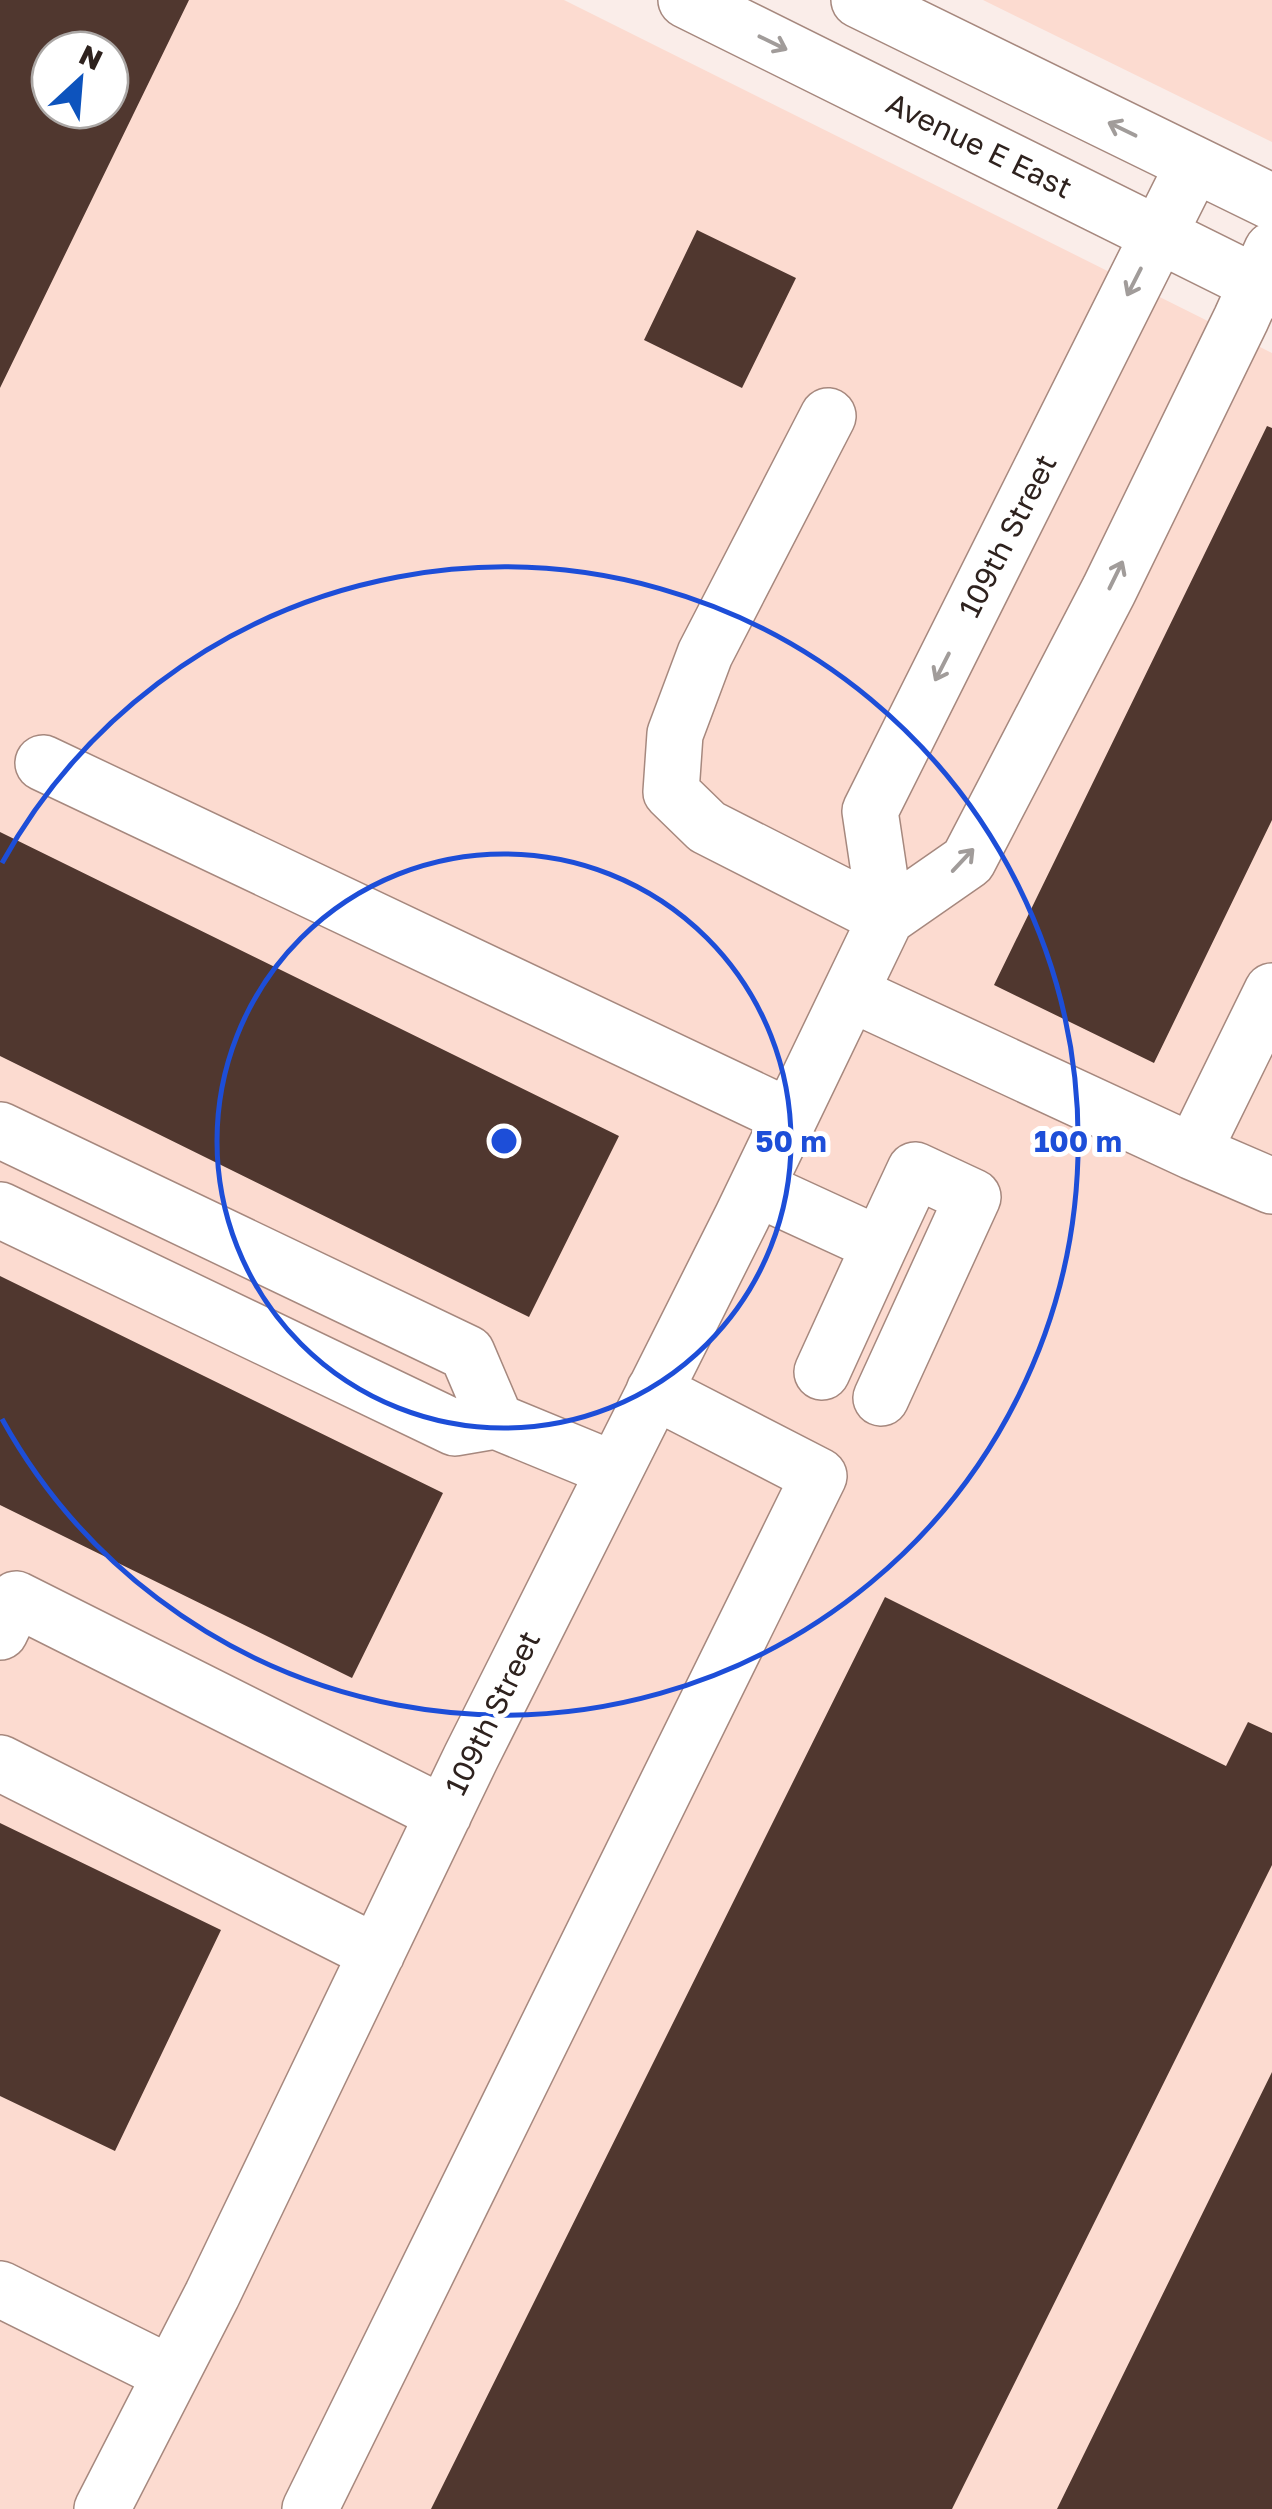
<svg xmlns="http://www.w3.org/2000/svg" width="1272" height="2509" viewBox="0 0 1272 2509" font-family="'Golos Text',sans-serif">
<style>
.built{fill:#fcdbd0;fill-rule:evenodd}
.building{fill:#50372f;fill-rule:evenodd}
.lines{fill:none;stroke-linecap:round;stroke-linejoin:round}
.minor-casing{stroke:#a6887e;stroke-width:58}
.minor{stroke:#fff;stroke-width:55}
.oneway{stroke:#a19c9a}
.ring{fill:none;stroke:#1d4ed8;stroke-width:5}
.labels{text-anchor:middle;stroke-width:10;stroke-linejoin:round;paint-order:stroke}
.street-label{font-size:30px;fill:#2e221e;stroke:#fff}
.centre{fill:#1d4ed8;stroke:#fff;stroke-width:5}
.ring-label{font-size:30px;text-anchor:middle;font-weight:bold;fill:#1d4ed8;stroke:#fff;stroke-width:10;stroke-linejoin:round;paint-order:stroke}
</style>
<rect width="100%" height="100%" fill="#faede9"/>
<path class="built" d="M0,0H564L1272,353V2509H0ZM50,50H110V110H50Z
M983,0H1272V142Z"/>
<path class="building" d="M0,0H189L0,388ZM50,50H110V110H50Z
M697,230L796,278L742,388L644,340Z
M1267,426L1272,428V820L1154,1063L994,985Z
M0,832L619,1136L529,1317L0,1056Z
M0,1276L443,1493L352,1678L0,1505Z
M885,1597L1226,1766L1248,1722L1272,1733V1865L952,2509H431Z
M0,1823L221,1930L115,2151L0,2096Z
M1272,2072V2509H1057Z"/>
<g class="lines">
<g class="minor-casing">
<path id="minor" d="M686,0L1272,291
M859,0L1272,202
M828,416L705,654L675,734L671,792L707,827L886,918
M43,763L790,1117
M886,918L870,811L1194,164
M850,993L1193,1152L1272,991
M0,1130L467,1353L496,1421
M1193,1152L1272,1186
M756,1188L880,1245L915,1170L973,1197L881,1398
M0,1210L455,1428L496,1421L615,1470
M822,1372L880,1245
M0,1632L16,1599L444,1814
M0,1763L377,1953
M0,2289L171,2374
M102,2509L212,2295L471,1757L742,1217L886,918L968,861L1109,590L1241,319L1272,250
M310,2509L819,1476L654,1391"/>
</g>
<use href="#minor" class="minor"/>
</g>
<defs><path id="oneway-shaft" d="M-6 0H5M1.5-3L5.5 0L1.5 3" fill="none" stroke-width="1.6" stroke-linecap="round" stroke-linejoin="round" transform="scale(2.5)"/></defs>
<g class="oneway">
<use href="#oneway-shaft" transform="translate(773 43) rotate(26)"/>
<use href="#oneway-shaft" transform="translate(1122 129) rotate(-154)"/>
<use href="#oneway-shaft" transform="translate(1134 282) rotate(117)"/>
<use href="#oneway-shaft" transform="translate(1116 575) rotate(-64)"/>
<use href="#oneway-shaft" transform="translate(942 667) rotate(117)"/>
<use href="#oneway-shaft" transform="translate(963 860) rotate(-47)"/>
</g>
<g class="ring">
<circle cx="504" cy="1141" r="287"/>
<path d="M2 863A574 574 0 1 1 2 1419"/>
</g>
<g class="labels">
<g class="street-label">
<text transform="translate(979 146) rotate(26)" y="10">Avenue E East</text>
<text transform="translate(1008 536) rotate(-63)" y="10">109th Street</text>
<text transform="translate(493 1713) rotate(-64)" y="10">109th Street</text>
</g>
</g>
<circle cx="504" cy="1141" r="15" class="centre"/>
<g class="ring-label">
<text x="791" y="1152">50 m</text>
<text x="1078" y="1152">100 m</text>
</g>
<g transform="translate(80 80) rotate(26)"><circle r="48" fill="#ffffff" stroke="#aba7a5" stroke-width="2.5"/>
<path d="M0-8L18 38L0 25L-18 38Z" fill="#0d53bd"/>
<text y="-15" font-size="28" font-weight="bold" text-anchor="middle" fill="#2e221e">N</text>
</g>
</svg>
